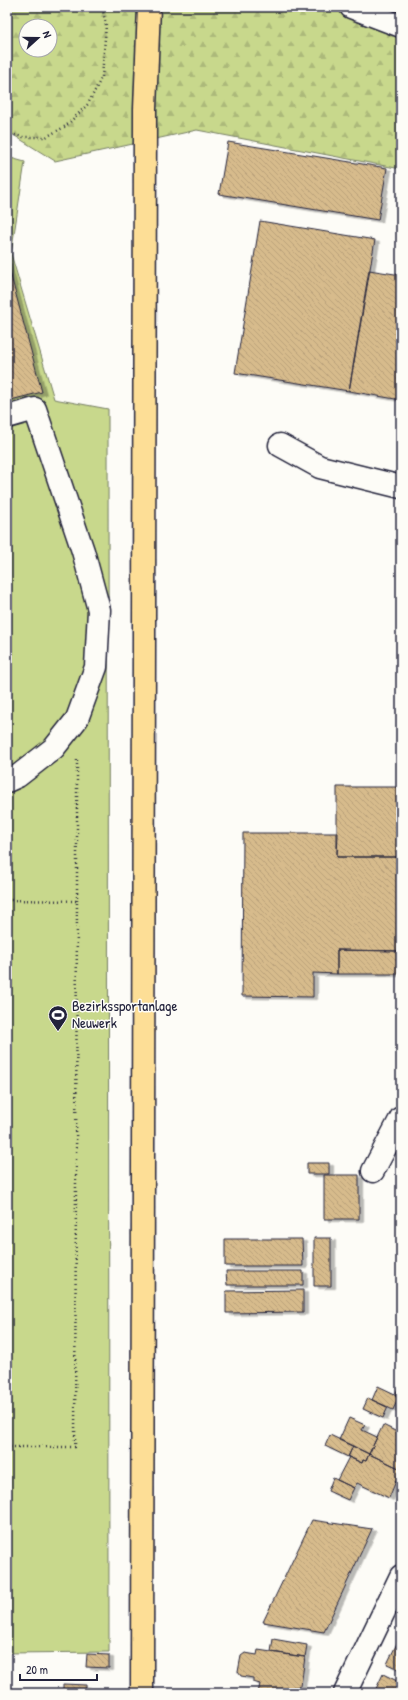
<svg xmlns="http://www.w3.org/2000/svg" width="408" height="1700" viewBox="0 0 408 1700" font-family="'Patrick Hand',sans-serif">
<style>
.green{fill:#c8d88c;stroke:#757d64}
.forest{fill:url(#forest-firs);stroke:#757d64;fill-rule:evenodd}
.building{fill:url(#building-back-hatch);stroke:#22223b;filter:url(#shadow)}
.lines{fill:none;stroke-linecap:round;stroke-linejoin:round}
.minor-casing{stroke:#22223b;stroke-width:25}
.major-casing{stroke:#22223b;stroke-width:25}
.path{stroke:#22223b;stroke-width:2.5;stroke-dasharray:1 3;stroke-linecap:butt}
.minor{stroke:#fdfcf7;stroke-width:22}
.major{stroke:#fdde96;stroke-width:22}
.labels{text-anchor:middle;stroke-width:3;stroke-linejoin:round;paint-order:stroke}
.poi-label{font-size:15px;fill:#22223b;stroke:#fdfcf7;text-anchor:start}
</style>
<defs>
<pattern id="forest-firs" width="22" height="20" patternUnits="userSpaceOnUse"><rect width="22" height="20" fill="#c8d88c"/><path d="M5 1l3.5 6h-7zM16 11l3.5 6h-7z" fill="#acb97a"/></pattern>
<pattern id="building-back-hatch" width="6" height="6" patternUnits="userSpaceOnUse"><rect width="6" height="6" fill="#d7bb8c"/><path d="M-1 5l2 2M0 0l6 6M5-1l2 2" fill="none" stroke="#b8a07a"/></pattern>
<filter id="shadow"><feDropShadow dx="4.5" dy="2.5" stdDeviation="0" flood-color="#0004"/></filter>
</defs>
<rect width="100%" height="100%" fill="#fdfcf7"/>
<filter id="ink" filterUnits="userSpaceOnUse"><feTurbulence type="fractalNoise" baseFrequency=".025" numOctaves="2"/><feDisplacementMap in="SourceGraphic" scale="8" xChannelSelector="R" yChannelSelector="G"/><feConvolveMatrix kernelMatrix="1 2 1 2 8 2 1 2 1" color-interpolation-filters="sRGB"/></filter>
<g filter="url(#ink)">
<path class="green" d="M7,157L25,162L11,254L54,399L108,409L109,1652L7,1653Z"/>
<path class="forest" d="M7,7H401V169L197,130L55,161L7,131ZM26,26H50V50H26Z"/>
<path class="building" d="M228,142L387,168L378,220L219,194Z
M260,221L375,240L349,391L235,373Z
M7,261L42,392L7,401Z
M369,270L401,275V400L349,391Z
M337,787H401V857H337Z
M243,833H338L337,857H401V951L337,950V974L313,973V997L242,996Z
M337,950L401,951V974H337Z
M307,1163H329V1174H307Z
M324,1175H359V1219H324Z
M314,1238H331V1286H314Z
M225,1239H302L303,1266H225Z
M226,1271H303V1285H227Z
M303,1290V1312L226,1313V1291Z
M401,1382V1397L395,1395Z
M378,1386L399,1396L393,1410L372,1400Z
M368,1398L388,1407L383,1418L363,1409Z
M349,1418L365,1425L362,1430L377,1437L369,1454L339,1440Z
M383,1425L401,1434V1469L369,1454Z
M330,1435L353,1446L348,1457L325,1446Z
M353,1446L369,1454L366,1461L363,1460L362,1463L348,1457Z
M369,1454L401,1469L389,1498L357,1483L354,1488L337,1480L349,1457L362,1463L363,1460L366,1461Z
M333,1478L354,1488L348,1500L328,1491Z
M312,1520L372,1529L324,1632L263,1622Z
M400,1637H401V1670L387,1664Z
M273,1639L307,1645L305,1657L271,1652Z
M258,1650L305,1657L301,1686L258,1693L260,1684L253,1682V1678L241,1676L238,1672L241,1656L245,1653L257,1655Z
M87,1654L109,1655V1668L86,1667Z
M383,1674L401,1683V1693H374Z
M63,1684L86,1685V1693H63Z"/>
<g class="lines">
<g class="minor-casing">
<path id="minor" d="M351,7L401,26
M7,417L35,409L83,551L99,610L96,667L77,719L54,748L18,776L7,781
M280,445L320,467L401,487
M373,1171L401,1118
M345,1693L401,1576"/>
</g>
<g class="major-casing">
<path id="major" d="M142,1693L145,109L149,7"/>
</g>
<path class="path" d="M7,133L23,137H46L66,126L88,104L102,77L106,25L102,7
M7,900L77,901L75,1447H7
M77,901V759"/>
<use href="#minor" class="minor"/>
<use href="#major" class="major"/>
</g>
</g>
<defs>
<g id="stadium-pin" transform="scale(1)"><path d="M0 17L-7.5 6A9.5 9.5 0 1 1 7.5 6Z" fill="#22223b" stroke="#fdfcf7"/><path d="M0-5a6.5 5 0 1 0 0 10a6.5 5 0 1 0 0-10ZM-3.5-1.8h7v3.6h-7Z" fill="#fff"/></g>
</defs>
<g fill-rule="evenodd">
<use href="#stadium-pin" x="58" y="1015"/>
</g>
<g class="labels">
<g class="poi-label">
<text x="72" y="1011">Bezirkssportanlage<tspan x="72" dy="17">Neuwerk</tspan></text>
</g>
</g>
<rect width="408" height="1700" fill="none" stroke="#fdfcf7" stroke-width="24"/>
<rect x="12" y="12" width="384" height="1676" fill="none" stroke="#22223b" stroke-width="1.5" filter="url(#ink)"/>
<g transform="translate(38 38) rotate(69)"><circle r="19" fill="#fdfcf7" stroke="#a5a5ac"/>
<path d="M0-3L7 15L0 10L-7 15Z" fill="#22223b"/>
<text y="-6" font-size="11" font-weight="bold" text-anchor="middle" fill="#22223b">N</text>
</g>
<path d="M20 1674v6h77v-6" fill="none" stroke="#22223b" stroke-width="2"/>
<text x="26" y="1674" font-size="12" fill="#22223b" stroke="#fdfcf7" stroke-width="3" paint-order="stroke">20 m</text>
</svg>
